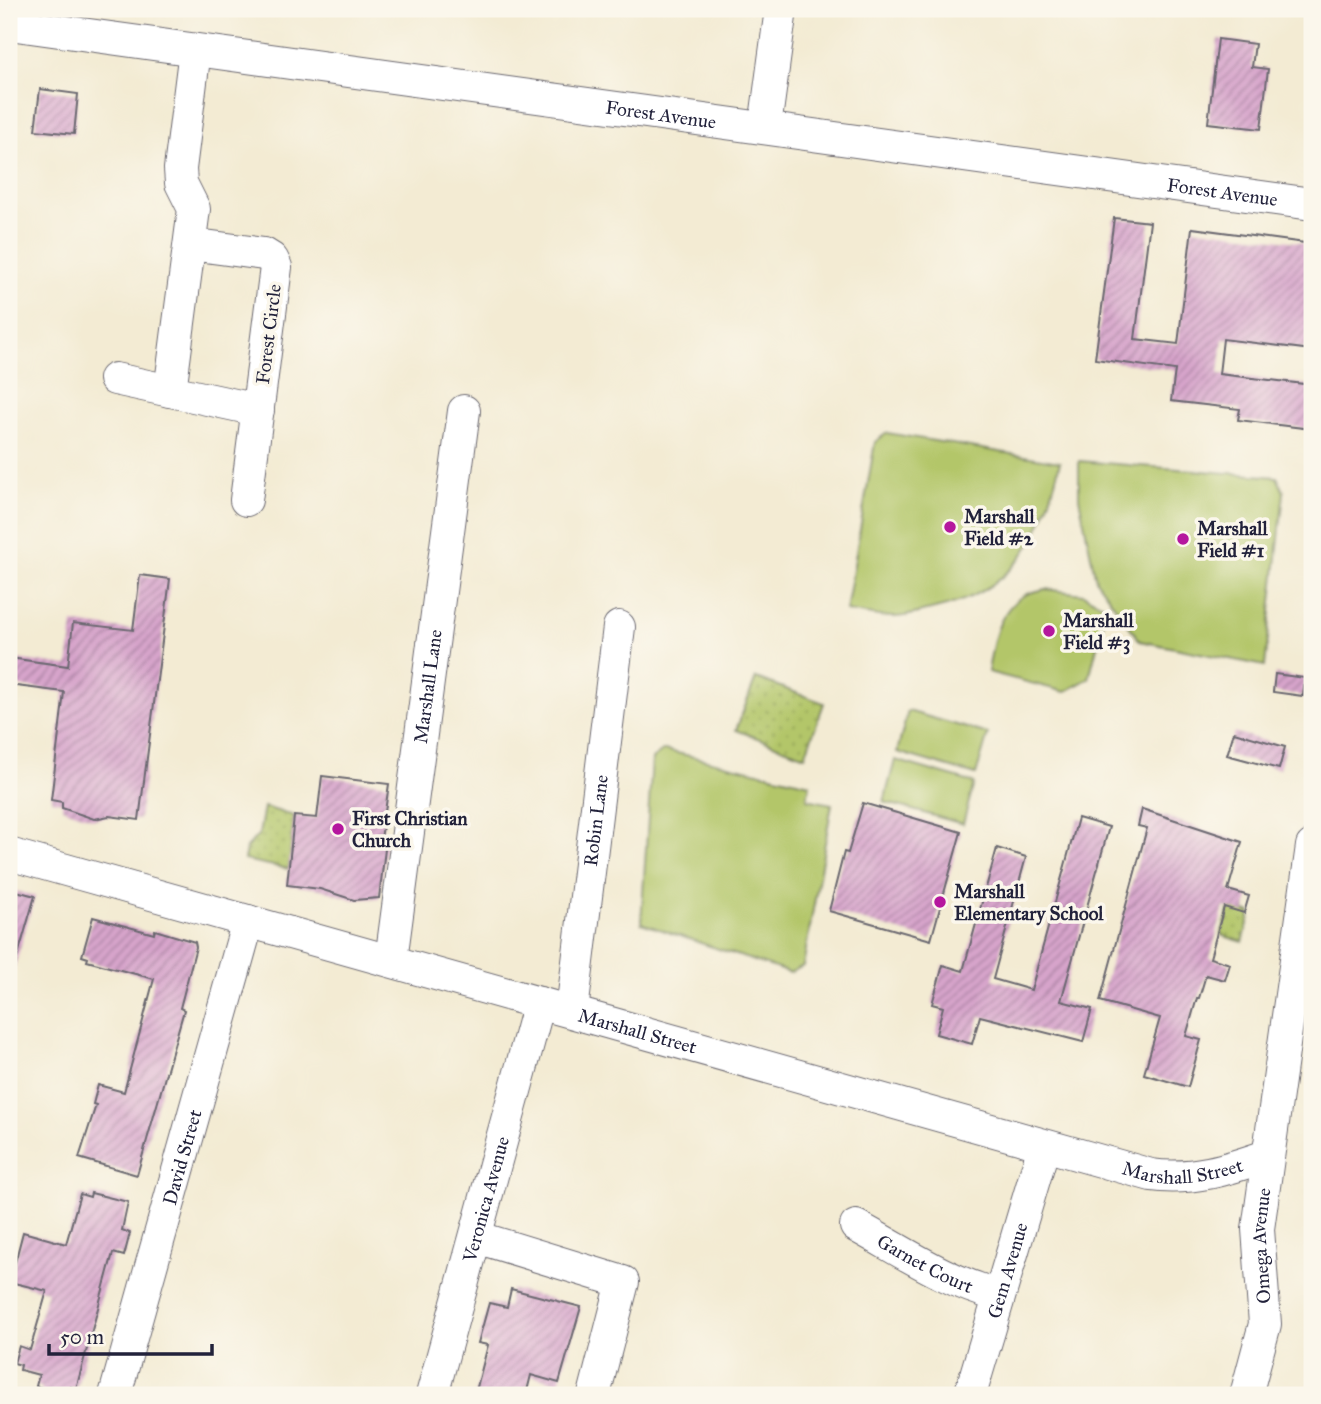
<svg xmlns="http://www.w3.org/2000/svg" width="1321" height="1404" viewBox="0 0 1321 1404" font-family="'IM FELL Great Primer',serif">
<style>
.green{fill:#b3c669;stroke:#6a7452;stroke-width:2}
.park{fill:url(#park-dots);stroke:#6a7452;stroke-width:2}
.building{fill:url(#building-hatch)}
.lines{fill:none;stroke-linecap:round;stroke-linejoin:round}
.minor-casing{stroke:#6b6870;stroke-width:34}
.minor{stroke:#fff;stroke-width:32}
.poi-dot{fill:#b5179e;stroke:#fbf7ec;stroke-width:2.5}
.labels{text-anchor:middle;stroke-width:7;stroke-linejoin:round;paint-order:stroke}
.street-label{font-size:19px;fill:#22223b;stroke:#fbf7ec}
.poi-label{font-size:19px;font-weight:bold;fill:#22223b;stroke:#fbf7ec;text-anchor:start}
</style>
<defs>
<pattern id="park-dots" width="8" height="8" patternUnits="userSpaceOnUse" patternTransform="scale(1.75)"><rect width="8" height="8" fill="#b3c669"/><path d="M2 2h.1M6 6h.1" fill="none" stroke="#9aaa5c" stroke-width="1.8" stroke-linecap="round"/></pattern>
<pattern id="building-hatch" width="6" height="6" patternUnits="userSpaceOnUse" patternTransform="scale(1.75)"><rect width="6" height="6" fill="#d7a4cb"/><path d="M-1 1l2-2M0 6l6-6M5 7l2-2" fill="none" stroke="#ae85a6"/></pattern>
</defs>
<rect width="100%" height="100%" fill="#fbf7ec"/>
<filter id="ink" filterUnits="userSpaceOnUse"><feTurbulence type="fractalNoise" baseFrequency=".0143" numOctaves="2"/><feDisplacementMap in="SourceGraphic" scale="14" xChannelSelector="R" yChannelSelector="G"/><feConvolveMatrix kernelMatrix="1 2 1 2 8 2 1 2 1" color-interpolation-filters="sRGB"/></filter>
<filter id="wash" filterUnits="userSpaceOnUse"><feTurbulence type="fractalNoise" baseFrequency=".00686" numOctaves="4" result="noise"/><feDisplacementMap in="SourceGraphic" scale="28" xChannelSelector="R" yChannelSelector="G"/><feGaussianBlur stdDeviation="1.57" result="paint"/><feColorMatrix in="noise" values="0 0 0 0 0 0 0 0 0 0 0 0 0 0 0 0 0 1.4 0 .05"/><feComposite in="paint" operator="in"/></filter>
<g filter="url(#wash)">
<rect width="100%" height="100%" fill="#f3ebd3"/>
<path class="green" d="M887,433L1060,462C1043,539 1014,592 931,610C920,612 906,617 894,617C878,617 862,613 846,611L875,442Z
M1079,461L1277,477L1284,492L1265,666L1140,641L1096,580L1079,498Z
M1045,589L1083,594L1107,607L1089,678L1065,692L988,672C992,646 997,611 1023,596C1029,592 1039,591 1045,589Z
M908,711L988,734L976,775L897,752Z
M664,750L810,784L807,799L832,804L803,966L790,973L641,923L652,759Z
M895,760L974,783L963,824L884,802Z"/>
<path class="park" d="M756,678L824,703L805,756L736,730Z
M264,807L294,816L289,869L244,860L246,848L259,834Z
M1230,907L1251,913L1243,942L1221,935Z"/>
<g id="blocks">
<path class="building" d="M1218,39L1255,44L1252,67L1268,69L1261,129L1208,123Z
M40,89L78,94L74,134L35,130Z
M1114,218L1150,222L1135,339L1178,344L1192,228L1312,244V350L1223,339L1219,374L1312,385V429L1238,420L1240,409L1171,401L1175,370L1095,359Z
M140,575L170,579L139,820L109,816L94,819L62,808V802L51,800L64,692L9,685V658L68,666L73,623L133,630Z
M1275,674L1305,678L1303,696L1273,692Z
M1234,732L1285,747L1279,769L1227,755Z
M322,776L389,784L381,839L386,841L379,898L354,900L320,889L287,885L294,816L317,818Z
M863,803L961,832L931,940L829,911L844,852L848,853Z
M1142,809L1242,842L1228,890L1249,896L1244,913L1224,907L1210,958L1230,964L1225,980L1206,975L1199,998H1197L1186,1036L1201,1040L1188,1087L1144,1074L1160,1018L1100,1001L1147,828L1138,826Z
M1078,818L1109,827L1061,1001L1092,1009L1083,1042L980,1016L972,1044L936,1034L943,1007L932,1004L943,965L963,971L997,848L1026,857L993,979L1031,990Z
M9,889L35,896L14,969H9Z
M93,917L154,934L155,930L195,942L196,947L180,1008L184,1010L137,1175L79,1158L96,1105L93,1104L98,1085L124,1092L154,979L87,961L88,958L82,956Z
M91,1193L128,1202L122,1230L130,1233L124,1256L113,1253L76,1389L71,1387L68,1395H40L42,1388L36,1386L39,1375L20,1370L21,1365L14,1363L19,1346L30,1350L47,1291L10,1282L23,1232L66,1244L80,1194L90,1197Z
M511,1289L581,1307L559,1383L531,1375L526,1395H475L488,1345L478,1343L489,1303L507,1307Z"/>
</g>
</g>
<g filter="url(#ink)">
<use href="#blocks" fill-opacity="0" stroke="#6b6870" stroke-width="2"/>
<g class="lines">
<g class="minor-casing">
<g id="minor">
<path id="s1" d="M9,24L1312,204"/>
<path d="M765,127L781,9"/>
<path d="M190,244L264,254L272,259L276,267L246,500"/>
<path d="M115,379L258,410"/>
<path d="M170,391L194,209L181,183L180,169L195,50"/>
<path id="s2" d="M9,854L1151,1175C1191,1181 1229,1169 1266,1156"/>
<path id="s3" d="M391,960L464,411"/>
<path id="s4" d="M572,1011L619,627"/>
<path id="s5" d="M856,1226C902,1251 947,1282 998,1295"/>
<path d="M476,1237L623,1282L594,1395"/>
<path id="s6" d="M115,1395L248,921"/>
<path id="s7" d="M432,1395L539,1003"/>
<path id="s8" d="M970,1395L1044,1146"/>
<path id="s9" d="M1246,1395L1265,1324L1258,1229L1312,846"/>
</g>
</g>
<use href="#minor" class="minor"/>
</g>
</g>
<g class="poi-dot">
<circle cx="950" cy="527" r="7"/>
<circle cx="1183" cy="539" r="7"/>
<circle cx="1049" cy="631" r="7"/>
<circle cx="338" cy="829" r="7"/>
<circle cx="940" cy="902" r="7"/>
</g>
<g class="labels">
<g class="street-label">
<text dy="7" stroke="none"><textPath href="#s1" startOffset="658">Forest Avenue</textPath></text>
<text dy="7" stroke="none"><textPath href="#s1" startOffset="1225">Forest Avenue</textPath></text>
<text transform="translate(268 334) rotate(-83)" y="7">Forest Circle</text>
<text dy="7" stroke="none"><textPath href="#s3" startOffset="276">Marshall Lane</textPath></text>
<text dy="7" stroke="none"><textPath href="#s4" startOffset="192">Robin Lane</textPath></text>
<text dy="7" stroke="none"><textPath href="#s2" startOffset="653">Marshall Street</textPath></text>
<text dy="7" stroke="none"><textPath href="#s6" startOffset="247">David Street</textPath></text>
<text dy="7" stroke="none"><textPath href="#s2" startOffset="1218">Marshall Street</textPath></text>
<text dy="7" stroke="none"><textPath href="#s7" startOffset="203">Veronica Avenue</textPath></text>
<text dy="7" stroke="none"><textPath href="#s9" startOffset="152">Omega Avenue</textPath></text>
<text dy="7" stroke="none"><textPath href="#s5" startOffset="79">Garnet Court</textPath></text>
<text dy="7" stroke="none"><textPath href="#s8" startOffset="130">Gem Avenue</textPath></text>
</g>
<g class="poi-label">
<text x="964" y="523">Marshall<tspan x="964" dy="22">Field #2</tspan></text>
<text x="1197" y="535">Marshall<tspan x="1197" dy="22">Field #1</tspan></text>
<text x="1063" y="627">Marshall<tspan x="1063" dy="22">Field #3</tspan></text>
<text x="352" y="825">First Christian<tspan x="352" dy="22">Church</tspan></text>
<text x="954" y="898">Marshall<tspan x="954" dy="22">Elementary School</tspan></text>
</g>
</g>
<rect width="1321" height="1404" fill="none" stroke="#fbf7ec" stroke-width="35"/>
<path d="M49 1344v10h163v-10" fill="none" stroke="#22223b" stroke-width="3.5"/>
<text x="60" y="1344" font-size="21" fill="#22223b" stroke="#fbf7ec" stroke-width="5" paint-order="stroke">50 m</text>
</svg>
